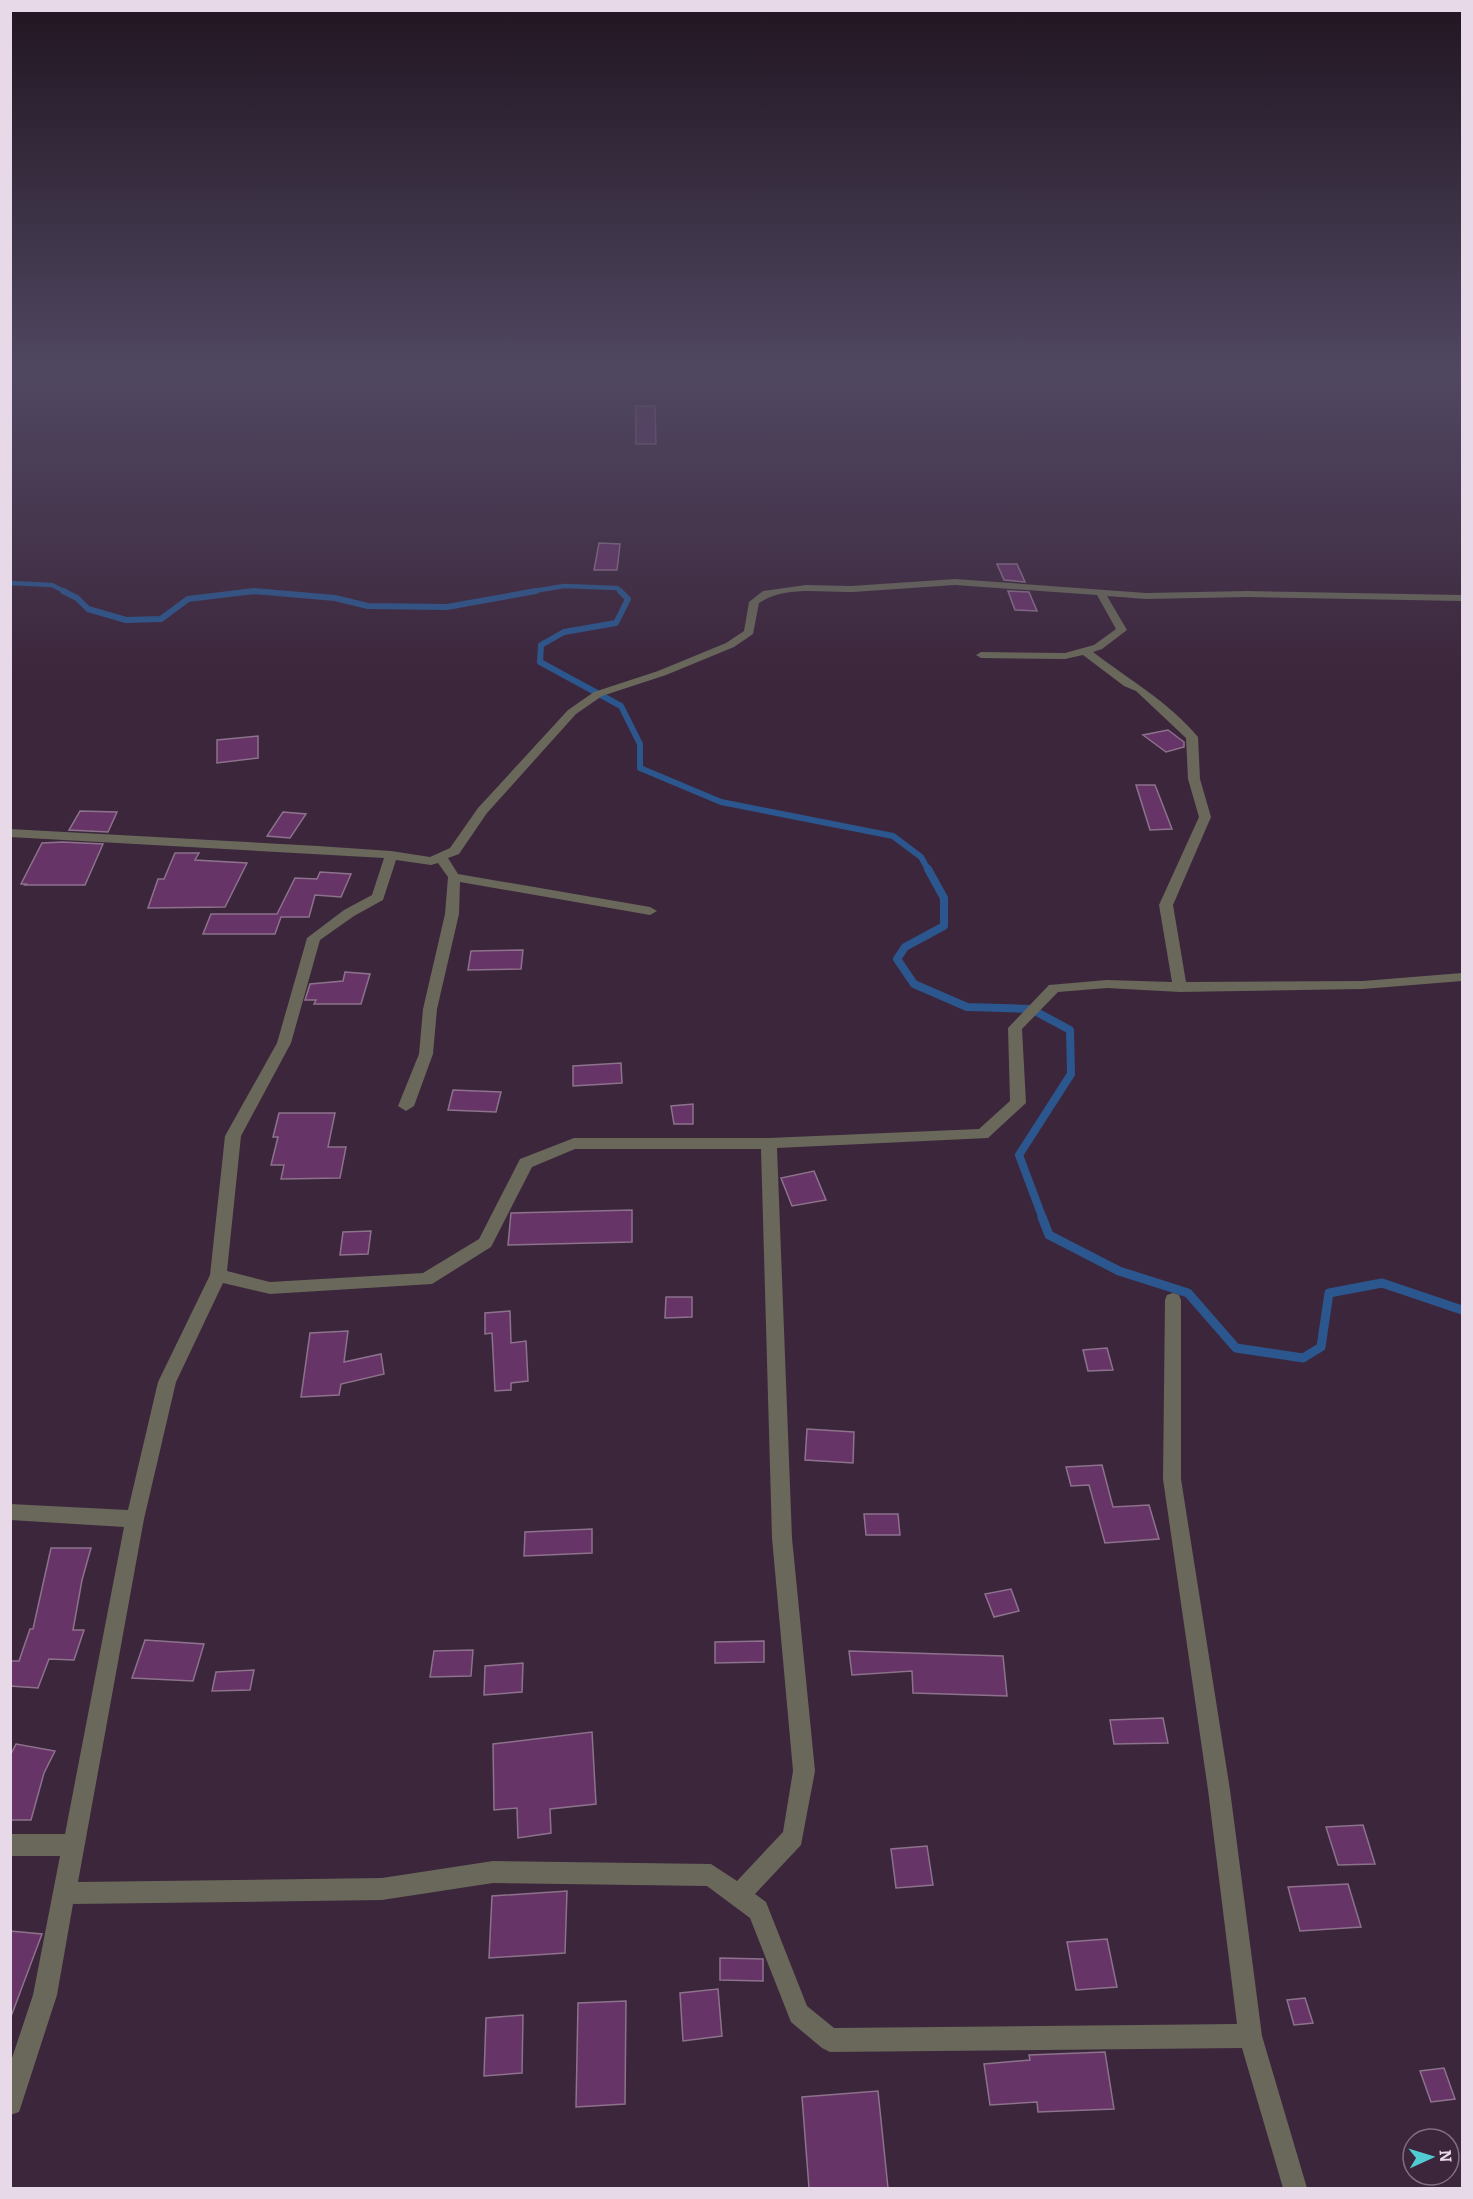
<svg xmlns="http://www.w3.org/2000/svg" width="1473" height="2199" viewBox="0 0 1473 2199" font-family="Bitter,serif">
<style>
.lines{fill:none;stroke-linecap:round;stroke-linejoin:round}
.stream-far3{stroke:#2b578e;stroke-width:4.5}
.stream-far2{stroke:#2b578e;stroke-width:6}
.stream-far1{stroke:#2b578e;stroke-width:8}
.stream{stroke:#2b578e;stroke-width:9}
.building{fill:#673468;stroke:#8c728b;stroke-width:1.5}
.minor{fill:#69685a;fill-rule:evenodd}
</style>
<rect width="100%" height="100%" fill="#3c263c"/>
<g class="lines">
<path class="stream-far3" d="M10,583L52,585L66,592
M242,592H271
M528,592L564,586L617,588L621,592"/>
<path class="stream-far2" d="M63,591L77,598L88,609L126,620L161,619L188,599L254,591L335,598L368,606L447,607L536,591
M620,591L628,599L616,623L564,632L541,645L540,662L621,706L640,744V768L721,802L893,836L921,857L929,871"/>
<path class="stream-far1" d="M928,869L944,898V926L905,947L897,959L914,984L967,1007L1031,1009L1070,1030L1071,1074L1019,1155L1043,1219"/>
<path class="stream" d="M1042,1217L1049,1235L1119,1271L1188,1293L1236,1348L1303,1358L1321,1347L1329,1293L1382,1283L1462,1310"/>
</g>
<path class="building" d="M636,406H655L656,444H636Z
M599,543L620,544L617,570H594Z
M997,564H1017L1025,582L1004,580Z
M1008,591L1029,592L1037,611L1015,610Z
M1168,730L1184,742V747L1166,752L1143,735Z
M258,736V758L217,763V740Z
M1136,785H1155L1172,829L1150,830Z
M80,811L117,812L108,832L69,830Z
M283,812L306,814L290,838L267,836Z
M62,842L103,844L85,885H25L26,884H21L42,843Z
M175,853H199L195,860L247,863L225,907L148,908L158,879H164Z
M320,872L351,874L341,897L315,895L309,917H281L275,934H203L211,914H277L295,878L317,879Z
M523,950L521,969L468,970L471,951Z
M345,972L370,974L361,1004H314L316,1000H305L310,984L343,981Z
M621,1063L622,1083L573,1086V1066Z
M453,1090L501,1092L496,1112L448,1110Z
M693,1104V1124H674L671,1106Z
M279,1113H335L328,1147H346L340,1178L281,1179L284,1165H271L278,1137H273Z
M814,1171L826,1200L792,1206L781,1178Z
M632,1210V1242L508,1245L511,1213Z
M371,1231L368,1254L340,1255L343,1232Z
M666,1297H692V1317L665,1318Z
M510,1311L511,1343L526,1341L528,1381L511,1383V1390L495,1391L492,1333L485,1334V1313Z
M348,1331L344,1362L381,1354L384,1374L341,1384L339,1395L301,1397L310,1333Z
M1107,1348L1113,1370L1088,1371L1083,1350Z
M807,1429L854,1432L853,1463L805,1460Z
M1102,1465L1113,1507L1149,1505L1159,1539L1105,1543L1089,1485L1071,1486L1066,1467Z
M864,1514H898L900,1535H866Z
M592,1529V1553L524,1556L525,1532Z
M51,1548H91L82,1580L73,1630H84L74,1660L49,1659L38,1688L10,1686V1661H19L30,1629H33Z
M1011,1589L1019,1611L994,1617L985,1594Z
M145,1640L204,1644L193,1681L132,1678Z
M764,1641V1662L715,1663V1642Z
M473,1650L471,1676L430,1677L434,1651Z
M849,1651L1003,1656L1007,1696L913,1693L912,1671L852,1675Z
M523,1663L522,1692L484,1695L485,1666Z
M254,1670L250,1690L212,1691L216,1672Z
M1163,1718L1168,1743L1114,1744L1110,1720Z
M592,1732L596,1804L550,1809L551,1833L518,1838L517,1808L494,1810L493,1744Z
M16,1744L55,1751L44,1773L31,1820H10V1756Z
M1363,1825L1375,1864L1338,1865L1326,1827Z
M927,1846L933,1885L896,1888L891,1849Z
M1348,1884L1361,1927L1300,1931L1288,1887Z
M567,1891L565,1953L489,1958L492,1896Z
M10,1931L42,1934L12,2014L10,2013Z
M1107,1939L1117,1987L1076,1990L1067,1942Z
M720,1958L763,1959V1981L720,1980Z
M718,1989L722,2036L683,2041L680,1993Z
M1305,1998L1313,2023L1294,2025L1287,2000Z
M626,2001L625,2104L576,2107L578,2003Z
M523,2015L522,2073L484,2076L486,2018Z
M1105,2052L1114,2109L1038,2112L1037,2102L990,2105L984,2064L1030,2060L1029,2055Z
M1444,2068L1455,2099L1431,2102L1420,2071Z
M878,2091L888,2188H809L802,2097Z"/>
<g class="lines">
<path class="minor" d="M955,579L1146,593L1247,591L1462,595V601L1247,597L1146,599L1107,596L1127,630L1102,649L1093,652C1128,679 1169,702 1198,737L1200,779L1211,817L1173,905L1186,982L1363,981L1462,973V981L1363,989L1180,992L1107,988L1058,992L1022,1029L1026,1103L988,1138L777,1148L792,1538L815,1771L801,1845L755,1894L766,1902L807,2006L834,2028L1237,2024L1208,1790L1163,1479L1165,1300L1167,1295L1173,1293L1179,1295L1181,1300V1479L1230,1790L1262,2036L1307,2188H1283L1242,2048L830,2052L822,2048L791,2022L750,1918L707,1886L493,1883L382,1900L73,1904L57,1995L22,2103L19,2112L10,2115V2064L33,1995L60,1856H10V1834H65L124,1527L10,1520V1504L128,1510L158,1382L210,1275L225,1136L277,1043L307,938L344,910L372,895L384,858L10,837V829L318,846L391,851L430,857L450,848L478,808L568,710L594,692L658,671L726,643L744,631L749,602L763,591L806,585L851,586ZM955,585L1097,595L1116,629L1094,645L1065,653L981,652L976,655L981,658L1065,659L1083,655L1124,686L1136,691L1186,738L1188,779L1199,817L1159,905L1172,982L1107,980L1049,985L1008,1028L1010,1101L979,1129L769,1138H574L520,1159L479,1239L423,1273L270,1282L227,1271L241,1136L291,1043L320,940L354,916L383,900L396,860L431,865L438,863L448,877L445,914L423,1009L419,1054L398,1106L406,1111L414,1106L433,1054L437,1009L459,914L460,882L650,915L657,911L650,907L458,874L448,858L459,854L487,813L576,714L602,696L666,675L734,647L753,634L759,603C786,585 823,593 853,592C887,590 921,587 955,585ZM575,1149H761L772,1538L793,1771L783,1832L737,1881L711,1864L493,1861L382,1878L78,1882L144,1519L176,1382L223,1283L270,1294L432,1284L491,1247L532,1167Z"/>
</g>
<linearGradient id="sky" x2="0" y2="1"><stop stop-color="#211521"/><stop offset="0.55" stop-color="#504761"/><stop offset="1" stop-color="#504761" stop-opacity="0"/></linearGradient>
<rect width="1473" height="677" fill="url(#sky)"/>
<rect width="1473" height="2199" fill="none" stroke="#e8d9e8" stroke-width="24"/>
<g transform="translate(1431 2157) rotate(86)"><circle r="28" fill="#3c263c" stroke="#816e81" stroke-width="1.5"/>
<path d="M0-4.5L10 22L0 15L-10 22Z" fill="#51ccd2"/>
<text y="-9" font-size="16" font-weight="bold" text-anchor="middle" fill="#e8d9e8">N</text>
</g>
</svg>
